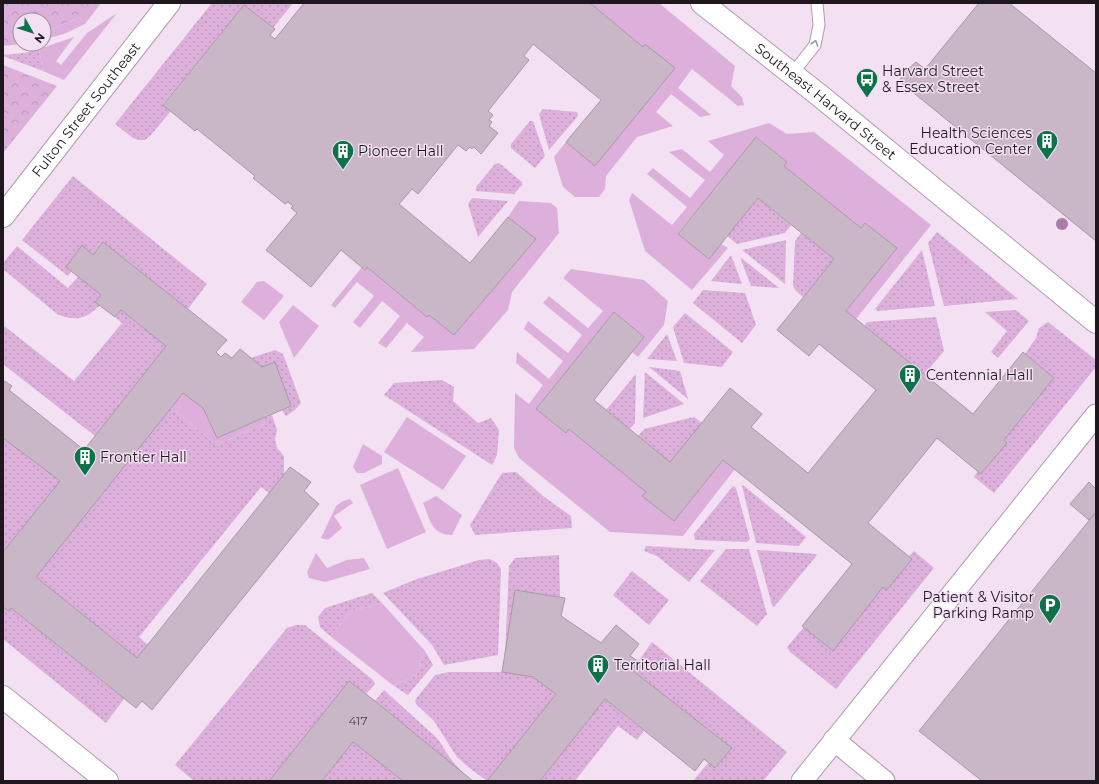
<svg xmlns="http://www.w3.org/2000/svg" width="1099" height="784" viewBox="0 0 1099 784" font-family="Montserrat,sans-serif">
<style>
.grass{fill:url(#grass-dots)}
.park{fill:url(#park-crowns)}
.garden{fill:#dcb0db}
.building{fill:#c9b7c8;stroke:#a897a8}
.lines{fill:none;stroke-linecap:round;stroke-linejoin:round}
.service-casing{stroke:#ae9cad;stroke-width:13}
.minor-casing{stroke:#ae9cad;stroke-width:23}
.tertiary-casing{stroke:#ae9cad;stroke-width:24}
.service{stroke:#fff;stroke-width:11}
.minor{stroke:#fff;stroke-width:21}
.tertiary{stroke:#fff;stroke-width:22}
.tree{fill:#a77ca8}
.oneway{stroke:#9a979a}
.labels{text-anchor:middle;stroke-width:3;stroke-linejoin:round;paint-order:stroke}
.number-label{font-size:12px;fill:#494048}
.poi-label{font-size:14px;fill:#1e181e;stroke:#f3e0f3;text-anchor:start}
.street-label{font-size:14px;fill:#1e181e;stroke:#f3e0f3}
</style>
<defs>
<pattern id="grass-dots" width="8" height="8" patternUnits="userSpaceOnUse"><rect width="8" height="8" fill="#dcb0db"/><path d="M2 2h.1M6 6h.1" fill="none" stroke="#bc97bc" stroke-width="1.8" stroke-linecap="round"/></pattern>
<pattern id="park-crowns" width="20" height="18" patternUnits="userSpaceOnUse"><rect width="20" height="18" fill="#dcb0db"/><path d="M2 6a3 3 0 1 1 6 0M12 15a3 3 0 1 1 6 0" fill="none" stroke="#bc97bc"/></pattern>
</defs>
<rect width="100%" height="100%" fill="#f3e0f3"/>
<path class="grass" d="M212,3H293L273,28L244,5L163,104L171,111L150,136L145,140H139L133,138L115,124Z
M39,49L43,71L3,56V55L24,53Z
M543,109L577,112L578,116L549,150L539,114Z
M530,121H533L545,156L535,168L511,148V144Z
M499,163L522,182V185L514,194L476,191V187L495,164Z
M73,176L207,284L188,309L103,243L93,255L82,246L72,271L68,276L22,240Z
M472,198L508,201L478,237L468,204Z
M758,198L791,225L785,233L737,244L727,236Z
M937,232L1018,299L944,306L928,243Z
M801,233L834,259L803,297L796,291L793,286L795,241Z
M786,240L785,284L742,250Z
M17,246L68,288L79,276L101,295L95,302L100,305C86,319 76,322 57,314L3,269V263Z
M922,250L935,306L878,311L875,309Z
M731,255L742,284L711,281Z
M740,257L779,288L751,286Z
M703,290L745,293L756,325L742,343L693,303Z
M121,310L166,346L95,436L3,364V325L74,381L122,323L115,317Z
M1016,310L1029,321L998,358L991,352L1007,331L985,312Z
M685,313L733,352L722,367L684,363L673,327Z
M936,317L944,351L924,375L864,326L867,322Z
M1048,322L1096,360V367L994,493L974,477L978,471L982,473L1006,443L1004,440L1054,378L1025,354L1036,338L1039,328Z
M667,334L677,361L647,359Z
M275,350L283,354L301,403L295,410L286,416L282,410L291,406L275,362L262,367L251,358Z
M650,367L680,371L688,399L649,367Z
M645,372L684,404L643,418Z
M636,374L635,423L630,429L606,410Z
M442,380L454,387L453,401L478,423L491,418L499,430L497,455L492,465L384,395L394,383Z
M171,408L217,445L264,424L262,419L272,415L277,430L275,439L277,448L284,456V474L269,493L261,487L139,637L148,645L137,658L36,577Z
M694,417L702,423L670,462L638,436L644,429Z
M3,438L60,481L3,552Z
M516,472L543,496L571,516L572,528L475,535L470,525L502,473Z
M743,485L806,537L799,546L756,543L742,486Z
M733,486L736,488L750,539L747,542L695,540L694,534Z
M646,546L715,550L689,582L657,556L644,551Z
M726,549H749L767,614L757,626L700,581Z
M757,550L816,554L817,555L774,607L772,605Z
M914,551L934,568L836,689L790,652L787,647L804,627L833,650L883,587L887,590L912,559L909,556Z
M559,555L560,597L515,590L505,655L509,566L515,558Z
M490,559L497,563L501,569L498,655L444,665L432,645L383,593L414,580L479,560Z
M632,571L669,600L649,625L613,595Z
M372,593L382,603L351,611L330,636L320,627L318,617L325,608Z
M3,607L9,611L11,608L124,699L106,723L3,639Z
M296,625H305L373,680L375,684L366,694L349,681L269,781H194L175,765L287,628Z
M652,642L787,752L763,781H693L708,763L716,768L731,748L632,670Z
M425,651L433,665L408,695L394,686L416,675Z
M449,672H502L533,677L556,694L487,781L467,766L457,757L434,721L416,704L415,700L435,675Z
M384,690L438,739L450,758L465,775L375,701Z
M605,699L644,731L637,740L618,726L575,781H540Z
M353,742L403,781H322Z"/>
<path class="park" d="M3,3H93L88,13L76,19L48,31L45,39H44V20H20V44H22L3,46Z
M3,65L57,86L3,153Z"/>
<path class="garden" d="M93,3H101L85,24L64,34L45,39L48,31L76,19L87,13Z
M590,3H659L735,66L731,86L742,97L744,105L738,106L692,69L678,88L711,115L700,117L671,94L656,112L673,126L637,137L606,176L605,189L599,197H575L563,187L554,157L566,142L592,163L643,47Z
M117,13L64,80L43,71L39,49L74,37L56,61L61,65L87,33Z
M769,123L787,134L814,132L931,225L856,319L846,311L897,248L865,223L861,228L784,166L787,162L757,137L678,233L721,244L728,248L692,290L645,251L629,200L632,193L672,225L687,207L647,174L653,168L690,198L705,180L669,152L682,149L710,172L724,155L708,141Z
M519,201L551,203L557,208L559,233L512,292L508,310L474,349L411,352L424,337L407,323L386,348L378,343L400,316L382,301L360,328L353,322L374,296L357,282L335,308L331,305L362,267L365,270L367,267L427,317L429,315L454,335L536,239L508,217Z
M571,269L644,280L668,301L664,325L638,357L632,352L644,337L614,312L536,409L566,433L569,429L646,492L643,496L674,521L723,460L735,469L683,536L610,532L519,458L514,448L515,393L529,404L543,385L516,363L517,352L549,379L563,361L524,329L528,321L568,353L582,335L543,303L549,296L588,328L603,311L563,278Z
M264,281L284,296L264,320L241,302L257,282Z
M293,305L319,326L294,358L279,322Z
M183,393L203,408L217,438L262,419L264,424L217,445L171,408Z
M407,417L466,456L443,490L384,452Z
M363,444L382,456V464L364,473H357L353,467Z
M398,468L426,532L387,549L360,485Z
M436,496L462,515L452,535C431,535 430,519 423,503Z
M350,499L353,503L334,516L342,528L328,540L321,538L336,506L343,501Z
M316,553L327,568L347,560L364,558L370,569L325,582L309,578L307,572Z
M382,603L425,651L416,675L394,686L330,636L351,611Z"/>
<path class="building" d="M304,3H590L643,47L645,44L675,68L595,166L566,142L601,100L533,44L524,56L529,60L488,111L493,115L489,120L492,122L489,126L498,133L481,154L474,147L472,149L470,147L466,151L458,145L418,194L412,189L399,204L470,263L508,217L536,239L454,335L429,315L427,317L367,267L365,270L341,250L311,287L266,250L297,213L291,208L293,206L288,202L285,204L253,178L255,176L197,129L195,131L163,105L244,5L275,29L270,35L275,39Z
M979,3H1009L1096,73V241L899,81L906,71L916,62L925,69Z
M756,137L787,162L784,166L861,228L865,223L897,248L846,311L856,319L973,414L1023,352L1054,378L1004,440L1007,443L981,474L937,438L868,523L912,559L887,590L883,587L833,651L802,626L852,564L723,460L674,521L642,496L646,492L569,429L566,433L536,409L614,312L644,337L594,400L670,462L730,388L762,414L751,427L808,473L876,390L819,344L809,356L777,330L834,259L758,198L709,259L678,234Z
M103,242L227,340L216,352L221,357L225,353L232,358L240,349L262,367L275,362L291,406L217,438L203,408L183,393L36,577L137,658L290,467L311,482L304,491L319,504L152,710L142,701L136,708L11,608L9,611L3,607V552L60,481L3,438V380L12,386L9,390L84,450L166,346L121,310L115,317L95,302L101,295L66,267L82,245L93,255Z
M1089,482L1096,489V512L1089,520L1070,504Z
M1096,512V781H982L919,731Z
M515,590L565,598L561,616L601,643L616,625L639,644L630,656L638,661L632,670L732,748L715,768L704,759L695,771L605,699L540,781H487L556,694L533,677L502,672Z
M349,681L375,701L473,781H403L353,742L322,781H269Z"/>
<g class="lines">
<g class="service-casing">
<path id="service" d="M792,74L815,45L819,25L817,3"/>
</g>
<g class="minor-casing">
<path id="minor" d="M834,740L884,781
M802,781L1096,415"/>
</g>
<g class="tertiary-casing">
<g id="tertiary">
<path id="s1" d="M702,3L819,95L1096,322"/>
<path id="s2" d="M3,216L169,3"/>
<path d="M3,697L107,781"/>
</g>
</g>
<use href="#service" class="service"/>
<use href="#minor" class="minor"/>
<use href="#tertiary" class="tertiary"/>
</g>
<circle class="tree" cx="1062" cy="224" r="6"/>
<defs><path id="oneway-chevron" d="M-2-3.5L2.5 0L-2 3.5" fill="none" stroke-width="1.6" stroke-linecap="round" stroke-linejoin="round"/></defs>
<use class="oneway" href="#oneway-chevron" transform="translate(815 43) rotate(-71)"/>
<defs>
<g id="bus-pin" transform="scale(1.15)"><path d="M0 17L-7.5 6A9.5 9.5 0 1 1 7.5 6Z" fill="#0e7248" stroke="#f3e0f3"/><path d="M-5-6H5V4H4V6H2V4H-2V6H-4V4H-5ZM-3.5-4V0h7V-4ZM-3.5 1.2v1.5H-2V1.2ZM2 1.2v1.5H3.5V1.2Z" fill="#fff"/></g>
<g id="building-pin" transform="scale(1.15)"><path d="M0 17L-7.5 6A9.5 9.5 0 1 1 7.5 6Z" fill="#0e7248" stroke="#f3e0f3"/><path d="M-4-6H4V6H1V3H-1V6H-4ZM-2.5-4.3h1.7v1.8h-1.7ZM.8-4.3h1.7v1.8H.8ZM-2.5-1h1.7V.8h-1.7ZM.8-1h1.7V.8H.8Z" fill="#fff"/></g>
<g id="parking-pin" transform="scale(1.15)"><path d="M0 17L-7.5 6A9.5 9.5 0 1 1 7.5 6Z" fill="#0e7248" stroke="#f3e0f3"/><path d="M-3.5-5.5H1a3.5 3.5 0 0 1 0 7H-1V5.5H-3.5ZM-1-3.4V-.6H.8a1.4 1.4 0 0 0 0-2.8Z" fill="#fff"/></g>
</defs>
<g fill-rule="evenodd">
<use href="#bus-pin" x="867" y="79"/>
<use href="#building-pin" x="1047" y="141"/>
<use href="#building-pin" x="343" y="151"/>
<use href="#building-pin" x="910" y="375"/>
<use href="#building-pin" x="85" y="457"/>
<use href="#parking-pin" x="1050" y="605"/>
<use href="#building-pin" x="598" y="665"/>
</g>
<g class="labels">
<g class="number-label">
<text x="358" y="725">417</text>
</g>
<g class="poi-label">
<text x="882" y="76">Harvard Street<tspan x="882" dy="16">&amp; Essex Street</tspan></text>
<text x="1032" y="138" text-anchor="end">Health Sciences<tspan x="1032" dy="16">Education Center</tspan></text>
<text x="358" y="156">Pioneer Hall</text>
<text x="926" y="380">Centennial Hall</text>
<text x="100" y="462">Frontier Hall</text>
<text x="1034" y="602" text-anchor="end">Patient &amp; Visitor<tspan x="1034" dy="16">Parking Ramp</tspan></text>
<text x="614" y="670">Territorial Hall</text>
</g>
<g class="street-label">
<text dy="5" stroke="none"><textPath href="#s1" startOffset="158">Southeast Harvard Street</textPath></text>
<text dy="5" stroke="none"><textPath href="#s2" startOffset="135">Fulton Street Southeast</textPath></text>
</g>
</g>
<rect width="1099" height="784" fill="none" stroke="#1e181e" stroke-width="8"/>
<g transform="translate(32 32) rotate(129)"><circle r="19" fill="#f3e0f3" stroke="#9e909e"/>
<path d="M0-3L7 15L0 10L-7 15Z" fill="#0e7248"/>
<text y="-6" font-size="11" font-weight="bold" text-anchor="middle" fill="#1e181e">N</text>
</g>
</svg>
